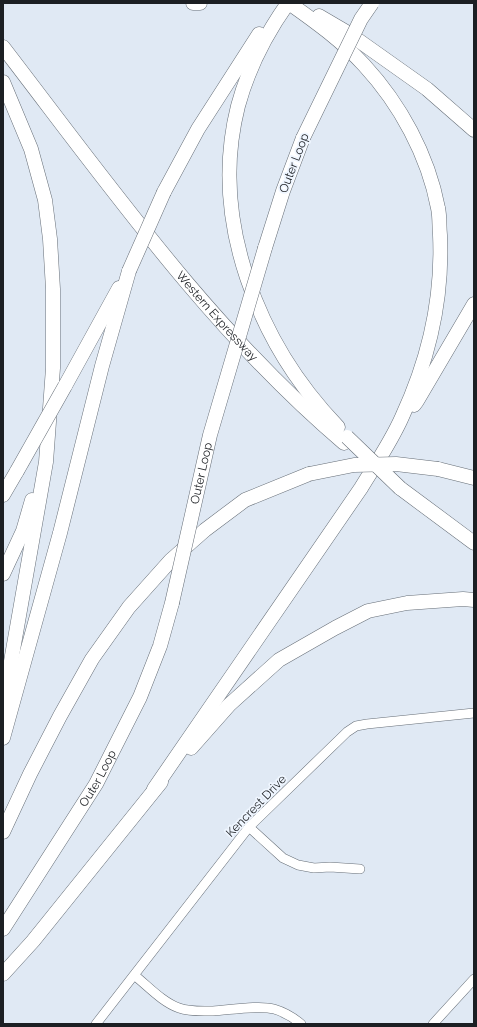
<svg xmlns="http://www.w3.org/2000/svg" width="477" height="1027" viewBox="0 0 477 1027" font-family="Raleway,sans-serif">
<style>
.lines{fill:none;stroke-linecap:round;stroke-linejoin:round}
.minor-casing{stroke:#666e77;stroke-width:10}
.highway-casing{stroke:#666e77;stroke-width:15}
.minor{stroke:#fff;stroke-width:9}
.highway{stroke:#fff;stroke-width:14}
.highway-bridge-casing{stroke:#666e77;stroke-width:15;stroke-linecap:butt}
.highway-bridge{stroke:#fff;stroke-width:14}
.labels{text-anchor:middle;stroke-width:3.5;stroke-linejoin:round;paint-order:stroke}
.street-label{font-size:12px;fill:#1c1f23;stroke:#eff6ff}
</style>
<rect width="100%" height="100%" fill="#e0e9f4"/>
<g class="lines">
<g class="minor-casing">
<path id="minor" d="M249,827L283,858L298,865L314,868L330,867L360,869
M134,975C148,986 162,1002 179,1008C190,1012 202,1011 213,1011C230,1010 259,1005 274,1009C284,1012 294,1018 301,1024
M96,1024L249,827L347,732L356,726L367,724L474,713
M433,1024L474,979"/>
</g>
<g class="highway-casing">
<g id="highway">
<path d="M193,3H200"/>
<path d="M288,3C266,34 248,69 238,106C209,220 258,344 338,427"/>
<path d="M319,16L348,33L427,89L474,130"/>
<path id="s1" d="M3,47C109,185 211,330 344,443"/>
<path d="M3,82L31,149L45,200L50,239L53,289V368L46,462L3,707"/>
<path d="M164,192L198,129L259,34"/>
<path d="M265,248L283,191L303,138"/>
<path d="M65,386L119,288"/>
<path d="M414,405L417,401L474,304"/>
<path d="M438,469L474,478"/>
<path d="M400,488L474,543"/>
<path d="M3,495L17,471"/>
<path d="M3,574L23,531L32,500"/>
<path d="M3,738L60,533L102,366L129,271"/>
<path d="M191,748L229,705L279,660L335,628L368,611L407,603L463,599L474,600"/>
<path d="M154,789L361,488C375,465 391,442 402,417C429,359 443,299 440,235C439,226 440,217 438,208C428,155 400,104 364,65C342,41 316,22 289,3"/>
<path d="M3,832L30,774L60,716L92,659L129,607L171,560L205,530L245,500L309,474"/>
<path id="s2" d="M3,929L96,784L140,697L160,646L172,603"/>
<path d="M3,974L33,941L161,782"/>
</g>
</g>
<use href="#minor" class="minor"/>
<use href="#highway" class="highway"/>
<g class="highway-bridge-casing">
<g id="highway-bridge">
<path d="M303,138L361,19L372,3"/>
<path d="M129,271L164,192"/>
<path d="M347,437L400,488"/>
<path d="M17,471L65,386"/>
<path d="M309,474L354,465L396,464L438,469"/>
<path id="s3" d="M172,603L210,435L265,248"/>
</g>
</g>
<use href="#highway-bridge" class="highway-bridge"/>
</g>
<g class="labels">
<g class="street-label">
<text transform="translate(294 163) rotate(-69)" y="4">Outer Loop</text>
<text dy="4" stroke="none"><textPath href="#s1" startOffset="344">Western Expressway</textPath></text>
<text dy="4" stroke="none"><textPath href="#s3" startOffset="133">Outer Loop</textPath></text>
<text dy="4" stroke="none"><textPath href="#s2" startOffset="178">Outer Loop</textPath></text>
<text transform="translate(256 806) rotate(-46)" y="4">Kencrest Drive</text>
</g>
</g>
<rect width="477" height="1027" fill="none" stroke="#1c1f23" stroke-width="8"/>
</svg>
